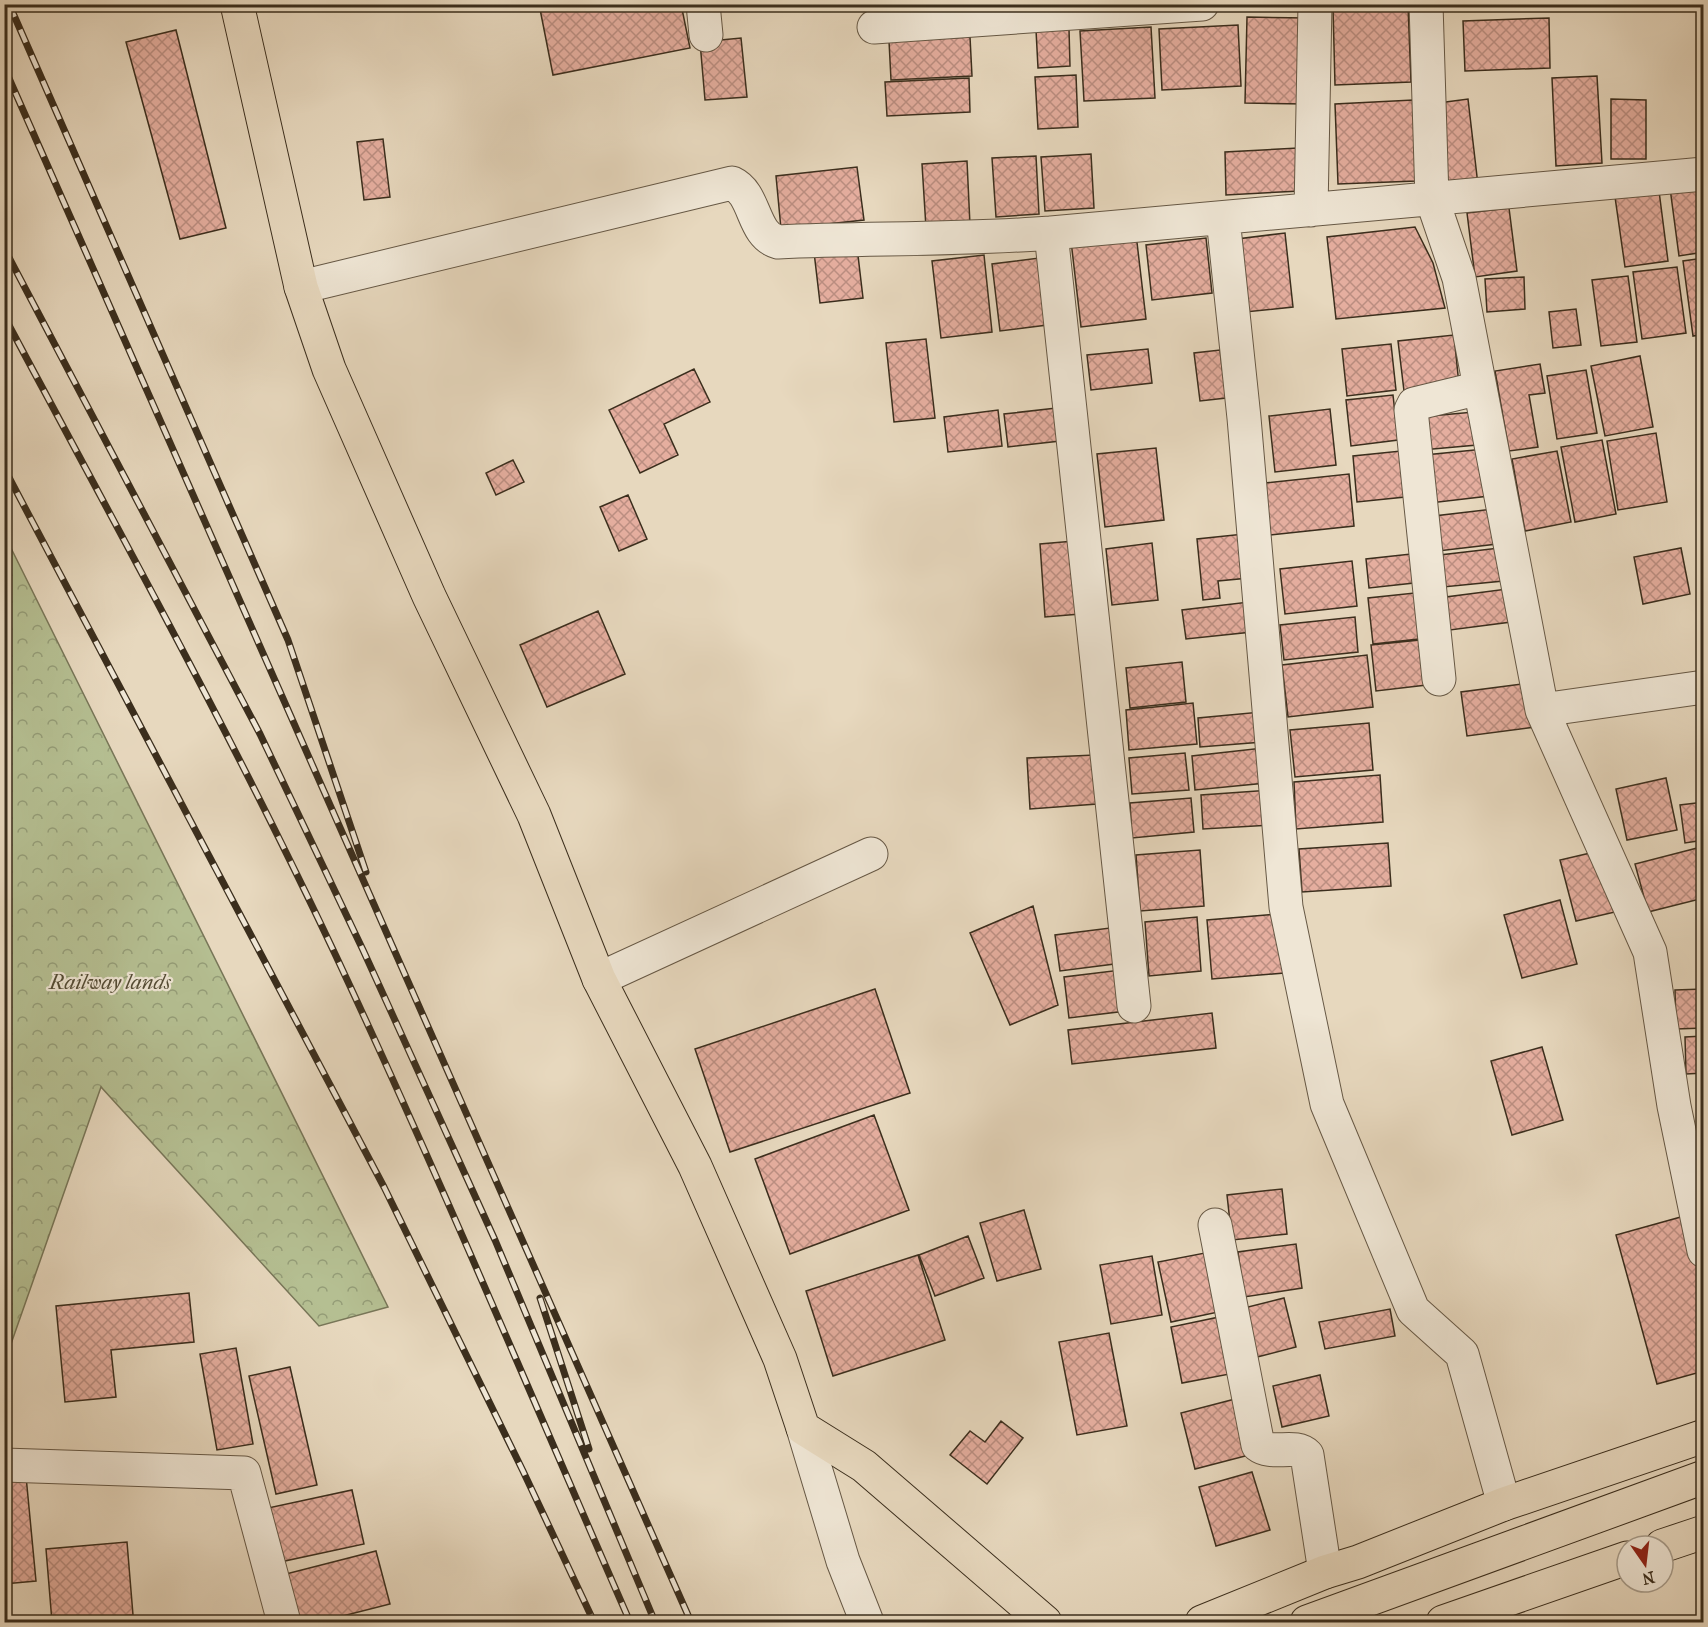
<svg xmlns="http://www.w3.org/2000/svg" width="1708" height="1627" viewBox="0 0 1708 1627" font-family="'IM FELL French Canon',serif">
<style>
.forest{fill:url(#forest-crowns);stroke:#787658;stroke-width:1.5}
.water{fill:url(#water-waves);stroke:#73817b;stroke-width:1.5}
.building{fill:url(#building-cross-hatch);stroke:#3b2e1d;stroke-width:1.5}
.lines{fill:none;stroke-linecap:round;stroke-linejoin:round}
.street-casing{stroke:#665845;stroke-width:35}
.primary-casing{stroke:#3b2e1d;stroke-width:35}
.street{stroke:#efe6d5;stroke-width:33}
.primary{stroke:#e7d8be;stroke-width:33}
.rail-casing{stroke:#3b2e1d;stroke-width:7}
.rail{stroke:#efe6d5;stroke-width:4.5;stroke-dasharray:14;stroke-linecap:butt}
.labels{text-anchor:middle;stroke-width:4.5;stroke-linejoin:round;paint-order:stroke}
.park-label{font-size:21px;font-style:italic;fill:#534b34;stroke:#efe6d5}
</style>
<defs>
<pattern id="forest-crowns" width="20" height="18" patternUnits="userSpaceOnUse" patternTransform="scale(1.5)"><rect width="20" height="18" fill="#b5bf92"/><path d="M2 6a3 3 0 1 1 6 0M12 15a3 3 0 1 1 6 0" fill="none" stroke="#949c77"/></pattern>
<pattern id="water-waves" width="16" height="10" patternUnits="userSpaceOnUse" patternTransform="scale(1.5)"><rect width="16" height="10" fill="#98b8b9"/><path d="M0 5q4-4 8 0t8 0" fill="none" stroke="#7d9696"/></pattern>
<pattern id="building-cross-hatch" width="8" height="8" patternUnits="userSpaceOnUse" patternTransform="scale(1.5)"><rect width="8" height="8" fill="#e5ae9f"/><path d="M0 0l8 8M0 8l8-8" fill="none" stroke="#bb8e81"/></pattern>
</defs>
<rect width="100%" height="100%" fill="#e7d8be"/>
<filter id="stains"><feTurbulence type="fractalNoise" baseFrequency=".00333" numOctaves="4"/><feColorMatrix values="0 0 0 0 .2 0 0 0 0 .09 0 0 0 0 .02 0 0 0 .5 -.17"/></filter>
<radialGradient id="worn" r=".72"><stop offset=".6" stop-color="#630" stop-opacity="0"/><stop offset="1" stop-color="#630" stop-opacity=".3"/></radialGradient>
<path class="forest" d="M5,536L388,1307L319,1326L101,1087L5,1361Z"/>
<path class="water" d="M1607,5H1664L1624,11Z"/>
<path class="building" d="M539,4H681L690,48L553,75Z
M1408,5L1411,82L1335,85L1333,8Z
M1247,17L1308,18L1306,104L1245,103Z
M1549,18L1550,68L1465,71L1463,21Z
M1238,25L1241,86L1162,90L1159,29Z
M1151,27L1155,98L1084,101L1080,31Z
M1069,29L1070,66L1038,68L1036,30Z
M176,30L226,228L180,239L126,42Z
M970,37L972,76L891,80L889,41Z
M741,38L747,97L705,100L700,42Z
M1076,75L1078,127L1038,129L1035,77Z
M1597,76L1602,163L1556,166L1552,78Z
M969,78L970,112L887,116L885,82Z
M1468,99L1478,185L1442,190L1431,104Z
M1611,99L1646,100V159H1611Z
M1413,100L1416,181L1338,184L1335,104Z
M383,139L390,197L364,200L357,142Z
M1298,148L1300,191L1226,195L1225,152Z
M1091,154L1094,208L1045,211L1041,157Z
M1036,156L1039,214L996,217L992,158Z
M967,161L970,225L926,228L922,164Z
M857,167L864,220L781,229L776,176Z
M1704,184V252L1679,256L1670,188Z
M1659,191L1668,261L1625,267L1615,197Z
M1509,208L1517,271L1475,277L1467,213Z
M1415,227L1433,263L1445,308L1336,319L1327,237Z
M1285,233L1293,307L1245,312L1237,239Z
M1136,234L1146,319L1081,327L1071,241Z
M1206,238L1212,293L1152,300L1146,245Z
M857,247L863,298L820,303L814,252Z
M984,255L992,332L941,338L932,261Z
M1047,257L1055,324L1000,331L992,264Z
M1704,258V334L1693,336L1683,261Z
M1677,267L1686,333L1642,339L1633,272Z
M1628,276L1637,342L1601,346L1592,280Z
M1524,277L1525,309L1487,312L1485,279Z
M1576,309L1581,345L1553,348L1549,312Z
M1454,335L1459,385L1404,391L1398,341Z
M926,339L935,418L894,422L886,343Z
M1391,344L1396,390L1347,396L1342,349Z
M1148,349L1152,383L1091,390L1087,355Z
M1220,350L1226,398L1200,401L1194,353Z
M1640,356L1653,427L1605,436L1591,366Z
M1540,364L1545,393L1529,395L1538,447L1509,451L1495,371Z
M694,369L710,402L664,424L678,455L640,473L609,410Z
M1586,370L1597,433L1557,439L1547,376Z
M1393,395L1398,440L1351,446L1346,400Z
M1065,407L1069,440L1008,447L1004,414Z
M1330,409L1336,465L1275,472L1269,416Z
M998,410L1002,446L948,452L944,417Z
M1474,412L1477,445L1422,450L1419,417Z
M1656,433L1667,502L1618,510L1607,441Z
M1602,440L1616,514L1575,522L1561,447Z
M1156,448L1164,520L1105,527L1097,454Z
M1484,449L1489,496L1430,503L1425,455Z
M1401,451L1405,497L1357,502L1353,456Z
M1557,451L1571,522L1525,531L1512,459Z
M513,460L524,482L496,495L486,473Z
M1349,474L1354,526L1270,535L1265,483Z
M628,495L647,539L619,551L600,507Z
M1493,509L1497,544L1438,551L1434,516Z
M1244,534L1249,578L1218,581L1220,598L1203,600L1197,539Z
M1074,541L1080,614L1045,617L1040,544Z
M1152,543L1158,600L1112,605L1106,549Z
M1499,548L1503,581L1443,587L1440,555Z
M1681,548L1690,594L1643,604L1634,557Z
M1420,553L1423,582L1369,588L1366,559Z
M1352,561L1357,606L1285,614L1280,569Z
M1507,589L1511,622L1450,630L1446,597Z
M1424,592L1428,638L1373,644L1368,598Z
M1249,602L1252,632L1186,639L1182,610Z
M598,611L625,674L547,707L520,645Z
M1355,617L1358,652L1284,660L1280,625Z
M1430,639L1435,684L1376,691L1371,645Z
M1367,655L1373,707L1288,717L1282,665Z
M1182,662L1186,702L1130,708L1126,668Z
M1529,683L1535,727L1467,736L1461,692Z
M1193,703L1197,744L1129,750L1126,710Z
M1261,712L1263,742L1200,747L1198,718Z
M1369,723L1373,770L1295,777L1290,730Z
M1263,748L1266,783L1195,790L1192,756Z
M1185,753L1189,790L1132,794L1129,758Z
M1095,755L1097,804L1030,809L1027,758Z
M1380,775L1383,822L1296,829L1294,782Z
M1666,778L1677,830L1627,840L1616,789Z
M1271,790L1273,825L1203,829L1201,795Z
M1191,798L1194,832L1132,838L1130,803Z
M1704,802V840L1685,843L1680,805Z
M1388,843L1391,886L1302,892L1299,849Z
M1701,847L1704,898L1648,912L1635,864Z
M1200,850L1204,906L1140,911L1136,855Z
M1599,851L1615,912L1576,921L1560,860Z
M1560,900L1577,964L1522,978L1504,915Z
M1033,906L1058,1005L1010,1025L970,933Z
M1279,914L1284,973L1212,979L1207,920Z
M1197,917L1201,971L1149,976L1145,922Z
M1118,927L1122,963L1060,971L1055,935Z
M1121,970L1126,1011L1069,1018L1064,977Z
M875,989L910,1093L730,1152L695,1049Z
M1704,989V1028L1676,1029L1675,990Z
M1212,1013L1216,1048L1072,1064L1068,1030Z
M1704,1036V1073L1686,1074L1685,1037Z
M1542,1047L1563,1120L1512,1135L1491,1061Z
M1697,1082H1704V1120H1697Z
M874,1115L909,1210L790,1254L755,1159Z
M1697,1131H1704V1170H1700Z
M1282,1189L1287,1234L1232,1240L1227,1195Z
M1024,1210L1041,1269L997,1281L980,1223Z
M1688,1215L1704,1270V1371L1657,1384L1616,1235Z
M968,1236L984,1278L935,1296L919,1255Z
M1296,1244L1302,1288L1244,1297L1238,1252Z
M1210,1252L1223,1311L1171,1322L1158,1262Z
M918,1255L945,1340L833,1376L806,1291Z
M1152,1256L1162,1315L1111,1324L1100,1265Z
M189,1293L194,1342L111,1350L116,1397L65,1402L56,1306Z
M1284,1298L1296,1347L1257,1357L1244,1308Z
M1390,1309L1395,1336L1325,1349L1319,1322Z
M1224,1316L1235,1373L1182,1383L1171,1327Z
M1109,1333L1127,1426L1077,1435L1059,1342Z
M236,1348L253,1444L217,1450L200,1354Z
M290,1367L317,1485L276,1494L249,1376Z
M1320,1375L1329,1416L1282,1427L1273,1386Z
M1239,1398L1253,1454L1195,1469L1181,1413Z
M1001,1421L1023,1438L987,1484L950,1455L970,1431L985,1442Z
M1252,1472L1270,1530L1216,1546L1199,1487Z
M26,1476L36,1581L4,1584V1478Z
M352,1490L364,1544L280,1562L268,1508Z
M127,1542L133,1615L52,1622L46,1549Z
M376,1551L390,1604L319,1622H295L282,1575Z"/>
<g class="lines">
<g class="street-casing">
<path id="street" d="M703,4L706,35
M1426,4L1432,199L1459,278L1542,710L1650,952L1674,1106L1704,1251
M874,27L1202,4
M1311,210L1315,4
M1223,218L1244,418L1286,907L1327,1104L1413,1310L1462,1354L1504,1504
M1051,233L1134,1006
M301,287L732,183C756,194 752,235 778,242C869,238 960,240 1051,233L1704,174
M1439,679L1411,410L1414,404L1480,388
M1542,710L1704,687
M599,979L871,854
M1215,1225L1258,1445C1272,1456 1295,1443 1307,1455L1325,1572
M803,1428L843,1561L867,1622
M4,1465L244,1473L284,1622"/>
</g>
<g class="primary-casing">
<path id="primary" d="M237,4L301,287L329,369L429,596L534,815L599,979L695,1166L780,1359L803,1428L864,1466L1045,1622
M1662,1546L1704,1532
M1202,1622L1325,1572L1358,1562L1504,1504L1704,1436
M1307,1622L1704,1477
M1443,1622L1627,1558"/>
</g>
<use href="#street" class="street"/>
<use href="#primary" class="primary"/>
<g class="rail-casing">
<path id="rail" d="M9,4L288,640L366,872
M4,67L691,1622
M4,248L260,734L363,950L495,1240L655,1622
M4,316C117,528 234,739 336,956C439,1176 533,1400 630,1622
M4,468L384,1187L523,1471L594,1622
M540,1298L589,1449"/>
</g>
<use href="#rail" class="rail"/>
</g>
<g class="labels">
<g class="park-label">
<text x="110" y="989">Railway lands</text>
</g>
</g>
<rect width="1708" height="1627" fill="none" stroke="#e7d8be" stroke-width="24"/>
<rect x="6" y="6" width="1696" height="1615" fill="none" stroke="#3b2e1d" stroke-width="3"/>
<rect x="12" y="12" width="1684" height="1603" fill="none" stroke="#3b2e1d" stroke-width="1.5"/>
<g transform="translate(1645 1564) rotate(166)"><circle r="28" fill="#efe6d5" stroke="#a79c8b" stroke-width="1.5"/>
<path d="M0-4.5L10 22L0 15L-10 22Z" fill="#8f2418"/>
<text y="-9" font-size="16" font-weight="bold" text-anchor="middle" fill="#3b2e1d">N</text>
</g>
<rect width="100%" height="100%" filter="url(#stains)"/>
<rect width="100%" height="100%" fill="url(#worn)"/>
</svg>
